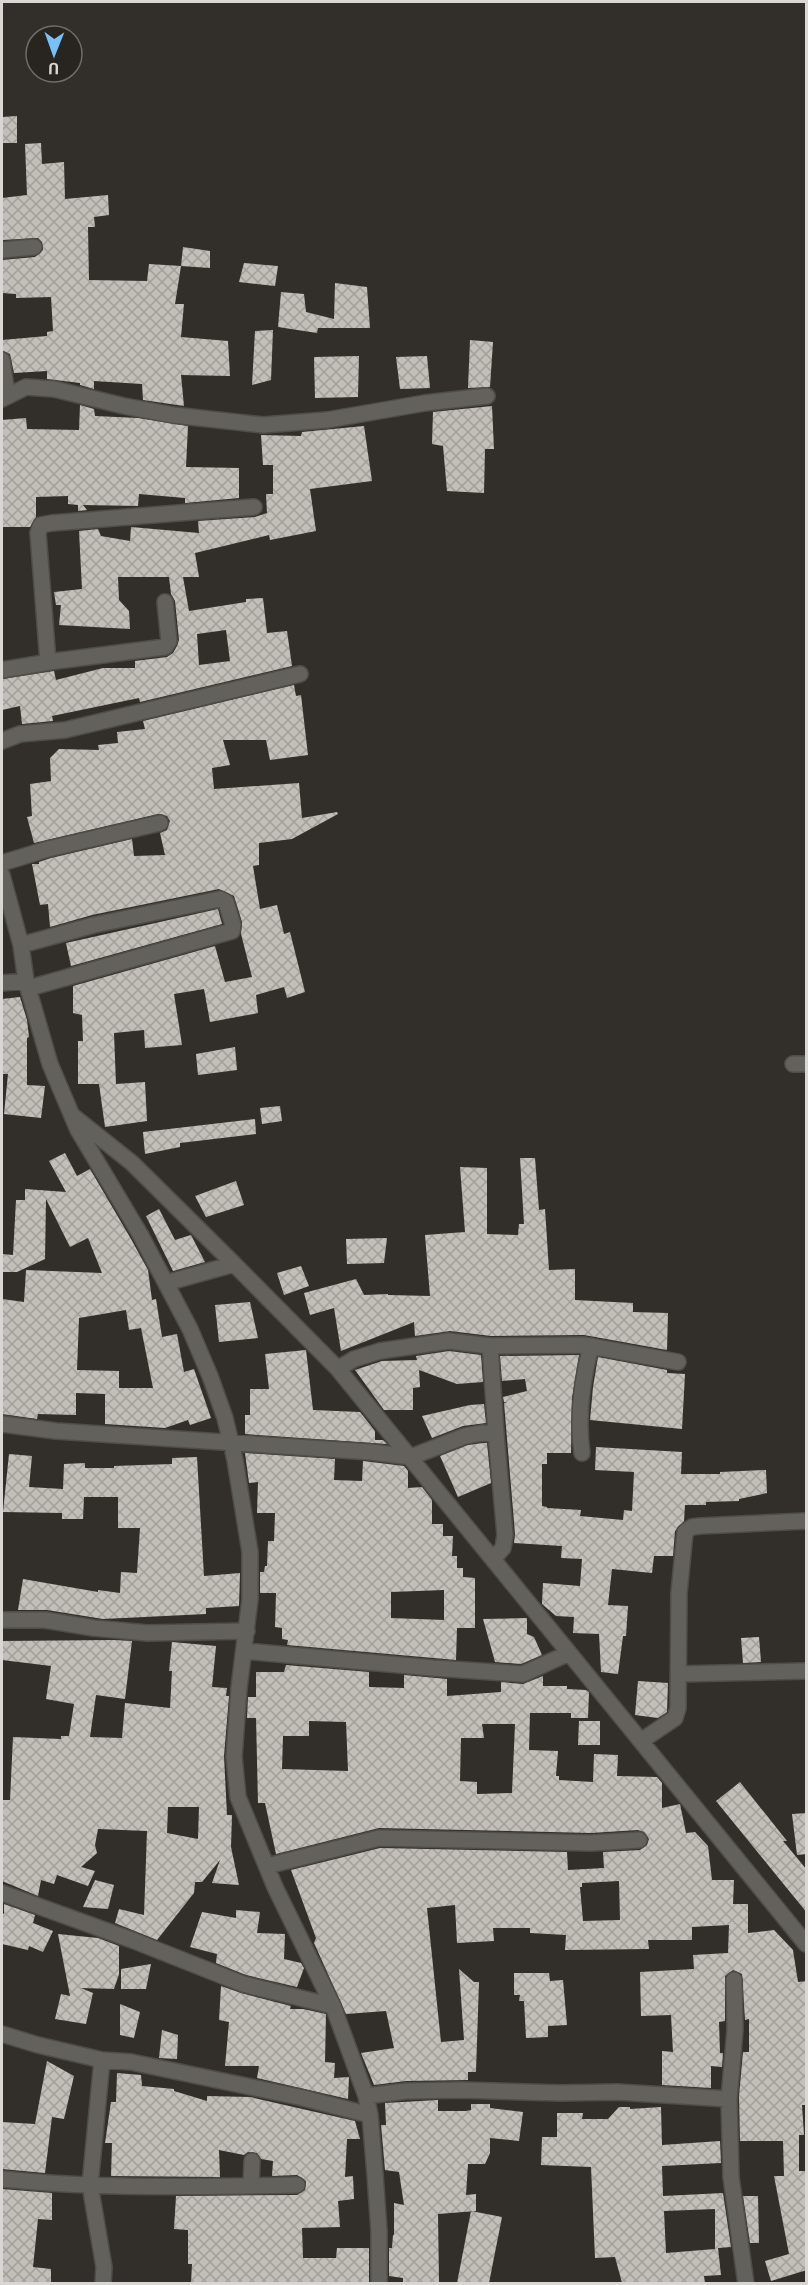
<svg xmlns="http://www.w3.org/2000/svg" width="808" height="2285" viewBox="0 0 808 2285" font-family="Roboto,sans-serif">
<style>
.building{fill:url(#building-cross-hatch);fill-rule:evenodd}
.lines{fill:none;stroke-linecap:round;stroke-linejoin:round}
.minor-casing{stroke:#4f4d49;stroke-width:18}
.minor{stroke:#63615c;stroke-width:15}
</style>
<defs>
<pattern id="building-cross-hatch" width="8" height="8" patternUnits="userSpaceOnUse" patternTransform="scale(1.5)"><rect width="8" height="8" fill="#c2bfb9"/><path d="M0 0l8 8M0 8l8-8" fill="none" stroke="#a29f9b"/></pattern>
</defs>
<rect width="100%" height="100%" fill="#322f2b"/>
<path class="building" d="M17,116V143H2V117Z
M41,143L42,164L64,162L65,199L108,195L109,215L94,217L95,227H88L89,280L147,281L149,264L181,266L175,304H184L181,337L228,341L230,376L181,375L184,406L143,400L142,384L94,381V389L80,385V383L47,379V371L14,373L10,354L3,351L2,340L47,336V332L53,331L51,297L16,298V294L2,293V260L35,257L43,250L42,242L38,238L2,240V198L27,195L25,144Z
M183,247L210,251V268L181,266Z
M244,263L278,266L275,286L239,282Z
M335,283L367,287L370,328H318L317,333L278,327L281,292L304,294L306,312L334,319Z
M273,330L271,380L252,385L255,331Z
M470,340L493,342L490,387L468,388Z
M359,356L358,397L315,398L314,357Z
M427,356L430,388L400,389L396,357Z
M80,405L94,409L95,416L138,418L188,426L186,467L239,468V498L185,503V498L139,494L138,506L83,505L87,510L78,511V505L68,504V496L36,497V517L30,527H2V420L26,418L27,429L79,430Z
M492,406L494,449H485L484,493L447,491L443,446L432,444L433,412Z
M364,426L372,481L310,489L316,531L270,540L269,535L195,553L199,577H183L189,611L246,602V599L263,598L267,633L287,631L292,666L140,702L139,698L52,716L53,721L22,724L20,706L2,710V679L54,671L56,680L103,668H135V661L167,657L173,653L177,646L179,640L175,601L171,594L169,577H118L119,600L129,611L130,629L59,625L61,605H56L54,592L82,589L79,531L98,529L101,536L130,541L131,527L199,533L198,521L255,517L267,513L266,494H273V465H263L261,435L301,436L302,432ZM226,630L230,661L199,665L197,634Z
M294,685L296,696L301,695L308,755L270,760L266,740H223L230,765L212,768L214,789L299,783L302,818L337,812L338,814L292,839L259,843V865L253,866L260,909L277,905L284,934L290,932L305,992L287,998L284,987L256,995L258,1013L210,1022L204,989L174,994L182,1045L145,1048L144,1030L114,1033L116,1084L145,1082L147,1121L105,1127L99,1084H78V1041H83L82,1015L73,1013V986L215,946L225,982L252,977L241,934L242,922L234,896L219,889L92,915L50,927L48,904L40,905L32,864H39V862L51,858L132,839L134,856L165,855L160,833L167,830L170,821L167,816L158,814L34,843L27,817L32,816L30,784L51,781L50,758L59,749L99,750L98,745L118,743L117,732L145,729L143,721Z
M218,909L222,924L71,966L66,943Z
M20,997L27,1020L29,1037L27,1038V1085L45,1086L41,1118L4,1114L8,1074H2V999Z
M235,1047L237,1070L198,1075L196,1054Z
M280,1106L282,1121L262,1124L260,1108Z
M255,1119L256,1134L180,1143V1147L145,1154L143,1132Z
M65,1153L77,1176L90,1169L131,1239L148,1270L152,1300L156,1299L162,1337L177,1334L184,1372L194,1369L211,1418L190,1425L188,1420L165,1428L105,1424V1394L76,1393V1415L38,1414L37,1419L2,1414V1299L24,1302L26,1270L102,1273L88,1238L70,1247L46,1199L45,1259L17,1272H2V1254L13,1255L16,1200H25V1189L66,1192L49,1161ZM126,1310L129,1330L141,1328L153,1388H119V1371L77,1370L79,1318Z
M520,1158H535L539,1210L545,1209L549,1270L575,1269V1300L633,1303V1312L668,1313L667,1350L584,1335L491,1336L450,1331L415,1336L414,1322L341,1351L334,1308L310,1315L304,1293L356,1279L364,1295L388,1294V1295L430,1296L425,1235L465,1232L460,1167L487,1168V1234L518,1235L519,1224H524Z
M236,1181L244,1205L206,1217L195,1196Z
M159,1209L175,1240L191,1235L205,1262L173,1271L146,1216Z
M387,1238L384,1263L347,1264L346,1239Z
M301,1266L309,1286L284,1295L277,1273Z
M250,1302L258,1338L219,1342L215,1305Z
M306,1350L313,1410L360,1412L375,1431V1440H383L387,1444L245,1434V1415H250V1389H269L265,1354Z
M449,1351L481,1355L483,1382L457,1384L419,1370L420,1387L413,1388V1410H384L355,1370L382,1361L417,1360L416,1356Z
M579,1355L572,1398L571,1453H547V1464H542V1506L547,1507V1508L581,1510L580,1516L623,1520L624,1510L632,1511L634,1472L595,1470L596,1447L682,1452L681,1474H720V1472L766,1470L767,1493L739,1499V1501L706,1502V1505H685L684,1521L675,1531L673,1556H654L652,1573L612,1569L608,1605L628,1606L626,1636H623L618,1674L601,1672L599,1634L573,1633L574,1617L556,1616L542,1604L543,1583L580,1586L582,1559L561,1558L562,1546L514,1543L515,1534L504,1403H507L504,1402L503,1397L527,1391L525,1379L502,1381L500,1356Z
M598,1357L667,1370V1373L685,1374L682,1429L590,1420L593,1387Z
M484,1404L486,1423L463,1426L432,1438L422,1416L470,1405Z
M483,1443H487L491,1483L458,1497L440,1456L468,1445Z
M245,1453L335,1459L334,1480L362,1481L363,1461L404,1466L408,1471V1488L422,1487L432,1500V1524H443V1536H453L452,1556H457V1568H463V1577L475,1578V1628H457L456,1660L287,1645L288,1640L282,1639V1628L275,1627L276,1593H260V1572H264L265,1566H267L268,1541H274L275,1513H257L258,1482L249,1483ZM444,1590V1620L391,1618V1592Z
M9,1454L32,1456L29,1487L63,1489L64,1464L85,1463V1468H114V1466L172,1464V1458L197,1457L204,1576L240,1573L239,1606L206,1608V1614L103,1619L47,1610H18L23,1579L98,1592V1590L120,1593L121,1572L137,1573L140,1528H118V1497H84L83,1519H62V1513L3,1512Z
M527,1618V1634L534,1637L542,1655L521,1664L495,1662L483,1619Z
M759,1637L761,1662L743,1663L741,1638Z
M114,1640L132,1641L125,1699L96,1695L90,1737L122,1738L125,1703L170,1708L172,1671H169L172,1642L216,1646L212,1687L227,1688L226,1696H229L224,1756L227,1815H232L231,1847L239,1885L212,1883L220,1860L202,1882H195L194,1893L157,1940L115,1923L119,1909L144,1915L147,1831L98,1829L95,1845L97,1853L81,1867L95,1871L88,1886L57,1875L54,1884L41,1880L38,1896L2,1881V1800H10L13,1737L61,1739V1736H69L74,1704L46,1699L51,1666L2,1660V1641ZM168,1807H199L198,1839L167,1833Z
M286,1665L369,1672V1687L404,1688V1675L447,1679V1696L501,1692V1682L523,1684L543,1676V1686H567V1689L586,1690L589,1692L588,1718H571V1713H530L529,1750L558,1751L556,1776H559V1780L593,1782L594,1754L618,1755L617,1776L657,1777L662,1783V1808L680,1804L686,1833L695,1832L708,1846L712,1880H734L733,1904H748V1933L774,1930L793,1950L798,1982L807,1981V2105H802L804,2135H799V2171H807V2270L771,2281L765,2261L789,2254L774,2176H784L783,2141H740L739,2096L743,2052H749V2019L745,2020L742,1974L733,1970L725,1976V2021L719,2022L720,2053H723L722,2067L711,2066V2088L662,2085V2051L673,2052L671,2015L641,2016L640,1972L694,1969L693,1955L728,1953L729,1925L692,1927V1940H648L649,1949L565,1950L566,1935L530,1933V1928H493L494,1941L457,1943L455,1905L427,1908L441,2042L464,2040L459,1969L474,1982H479L476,2072H468V2080L406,2081L374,2085L361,2053L394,2048L386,2011L346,2014L314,1943L316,1938L291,1870L380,1848L567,1852L568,1870L604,1868L603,1852L640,1850L647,1845L649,1839L644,1832L638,1830L591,1833L379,1828L276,1854L265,1803H258L256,1718H247L248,1697H256V1672H284ZM309,1721L346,1722L348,1771L282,1769L283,1736H309ZM482,1724H515L512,1793L477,1794V1782L460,1781L461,1738H484ZM619,1881L620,1920L583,1921L580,1887H582V1883Z
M638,1681L668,1683L667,1712L658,1718L635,1715Z
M579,1721H600V1745H578Z
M740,1782L787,1841H783L807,1870V1913L716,1801Z
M807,1813V1854L797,1855L792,1814Z
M95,1880L114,1885L108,1909L83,1907Z
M4,1904L35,1915L33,1923L53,1931L43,1952L29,1946L28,1950L2,1944V1913L4,1914Z
M236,1910L260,1912L257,1933L285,1934L284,1959L301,1963L304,1968L297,1987L246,1975L216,1963L217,1954L190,1947L202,1912L236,1918Z
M58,1934L98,1938L119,1946V1974L114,1989L81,1988L93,1993L86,2024L55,2019L61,1994L70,1996Z
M151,1964L146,1989H121V1969Z
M514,1973H549L550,1981L563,1980L567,2025L548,2026V2037L526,2038L524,2001H519L520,1995H514Z
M221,1986L241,1993L291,2006L290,2009H303L326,2014L325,2062L335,2063L334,2078L349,2077L348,2099L257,2078L259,2066H225L229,2022L219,2020Z
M120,2004L140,2012L134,2038L120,2035Z
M162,2030L178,2035L177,2059L159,2058Z
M47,2061L74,2076L64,2119L52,2117L45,2173L2,2169V2122L35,2124Z
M117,2073L141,2075L142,2086L174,2089V2091L207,2101V2096L250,2097L355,2121L360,2139H347L345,2177L353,2176L354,2199L338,2201L340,2227L302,2228L303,2258H336L337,2248H369V2283H191L192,2264H188V2230L174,2229L176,2196L297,2195L305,2190L306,2181L297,2175L272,2176L273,2161L261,2159L257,2153L248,2152L244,2155L219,2150L220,2177L111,2176L112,2143H105L111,2102H116Z
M438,2100V2111H466L471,2110V2104H490V2108L523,2112L519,2141L490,2138V2153L485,2164H468L466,2195L476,2194V2211L438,2214L439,2283H403V2278L389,2276V2248H392L393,2235H394V2203L404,2205L399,2172L385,2170L381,2125H386L385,2103Z
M619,2107H630V2109L661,2107L662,2145L720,2141L721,2163L662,2166L663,2196L723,2193L731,2247L718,2248L721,2275L704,2276L705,2283H622L615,2257L595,2258L591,2167L541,2165L542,2137H557V2113H583L582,2119H608ZM715,2209V2249L666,2253L664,2211Z
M2,2189L52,2193V2220L38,2219L33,2267L51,2269V2283H2Z
M743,2196H758L759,2243H750Z
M471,2211L502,2217L489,2283H457Z"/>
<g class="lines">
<g class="minor-casing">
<path id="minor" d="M2,250L34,247
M2,360L7,394
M2,399L26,387L54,389L124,406L173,415L263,425L327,420L425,403L487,396
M48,662L38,533L41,525L52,523L254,507
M2,670L56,661L165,647L169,641L165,602
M2,741L20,734L65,730L300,674
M2,863L48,849L160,823
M2,875L21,945L26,981L50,1064L78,1130L140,1234L190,1329L210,1376L225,1418L235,1460L250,1552V1599L239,1688L234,1757L238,1797L275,1887L333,2006L366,2096L370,2115L375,2174L379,2231V2284
M21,945L94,925L220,899L226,902L233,925L232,931L29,988
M2,983L26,981
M793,1064H806
M73,1116L132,1163L234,1264
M166,1283L234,1264L338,1369L806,1944
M490,1346L496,1434
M338,1369L354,1359L380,1351L449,1341L490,1346L584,1345L678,1362
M2,1424L56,1431L371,1452L411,1457L465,1436L482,1433L496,1434L505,1535L503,1548L493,1559
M582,1453C577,1418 582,1380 591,1346
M2,1620H45L94,1628L147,1633L247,1631
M244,1651L433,1668L523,1674L569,1653
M679,1674L806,1671
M641,1741L675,1718L678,1708L679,1593L685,1532L692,1527L700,1526L806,1521
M267,1866L379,1838L591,1843L639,1840
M2,1893L132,1940L243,1984L333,2006
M734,1980L735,2030L729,2099L731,2177L746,2284
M2,2034L38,2045L102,2060
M366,2096L406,2091L461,2090L561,2093L617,2092L729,2099
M2,2179C99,2189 198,2187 297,2185
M251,2186L252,2161
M103,2284L104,2267L90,2185L102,2060L131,2062L299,2097L370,2115"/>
</g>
<use href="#minor" class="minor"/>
</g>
<rect width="808" height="2285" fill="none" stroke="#d9d7d4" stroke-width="6"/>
<g transform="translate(54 54) rotate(181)"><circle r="28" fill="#282521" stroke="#6f6c69" stroke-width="1.5"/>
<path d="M0-4.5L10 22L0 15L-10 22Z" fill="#79bff8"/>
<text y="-9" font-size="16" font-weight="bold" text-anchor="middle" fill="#d9d7d4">U</text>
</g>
</svg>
